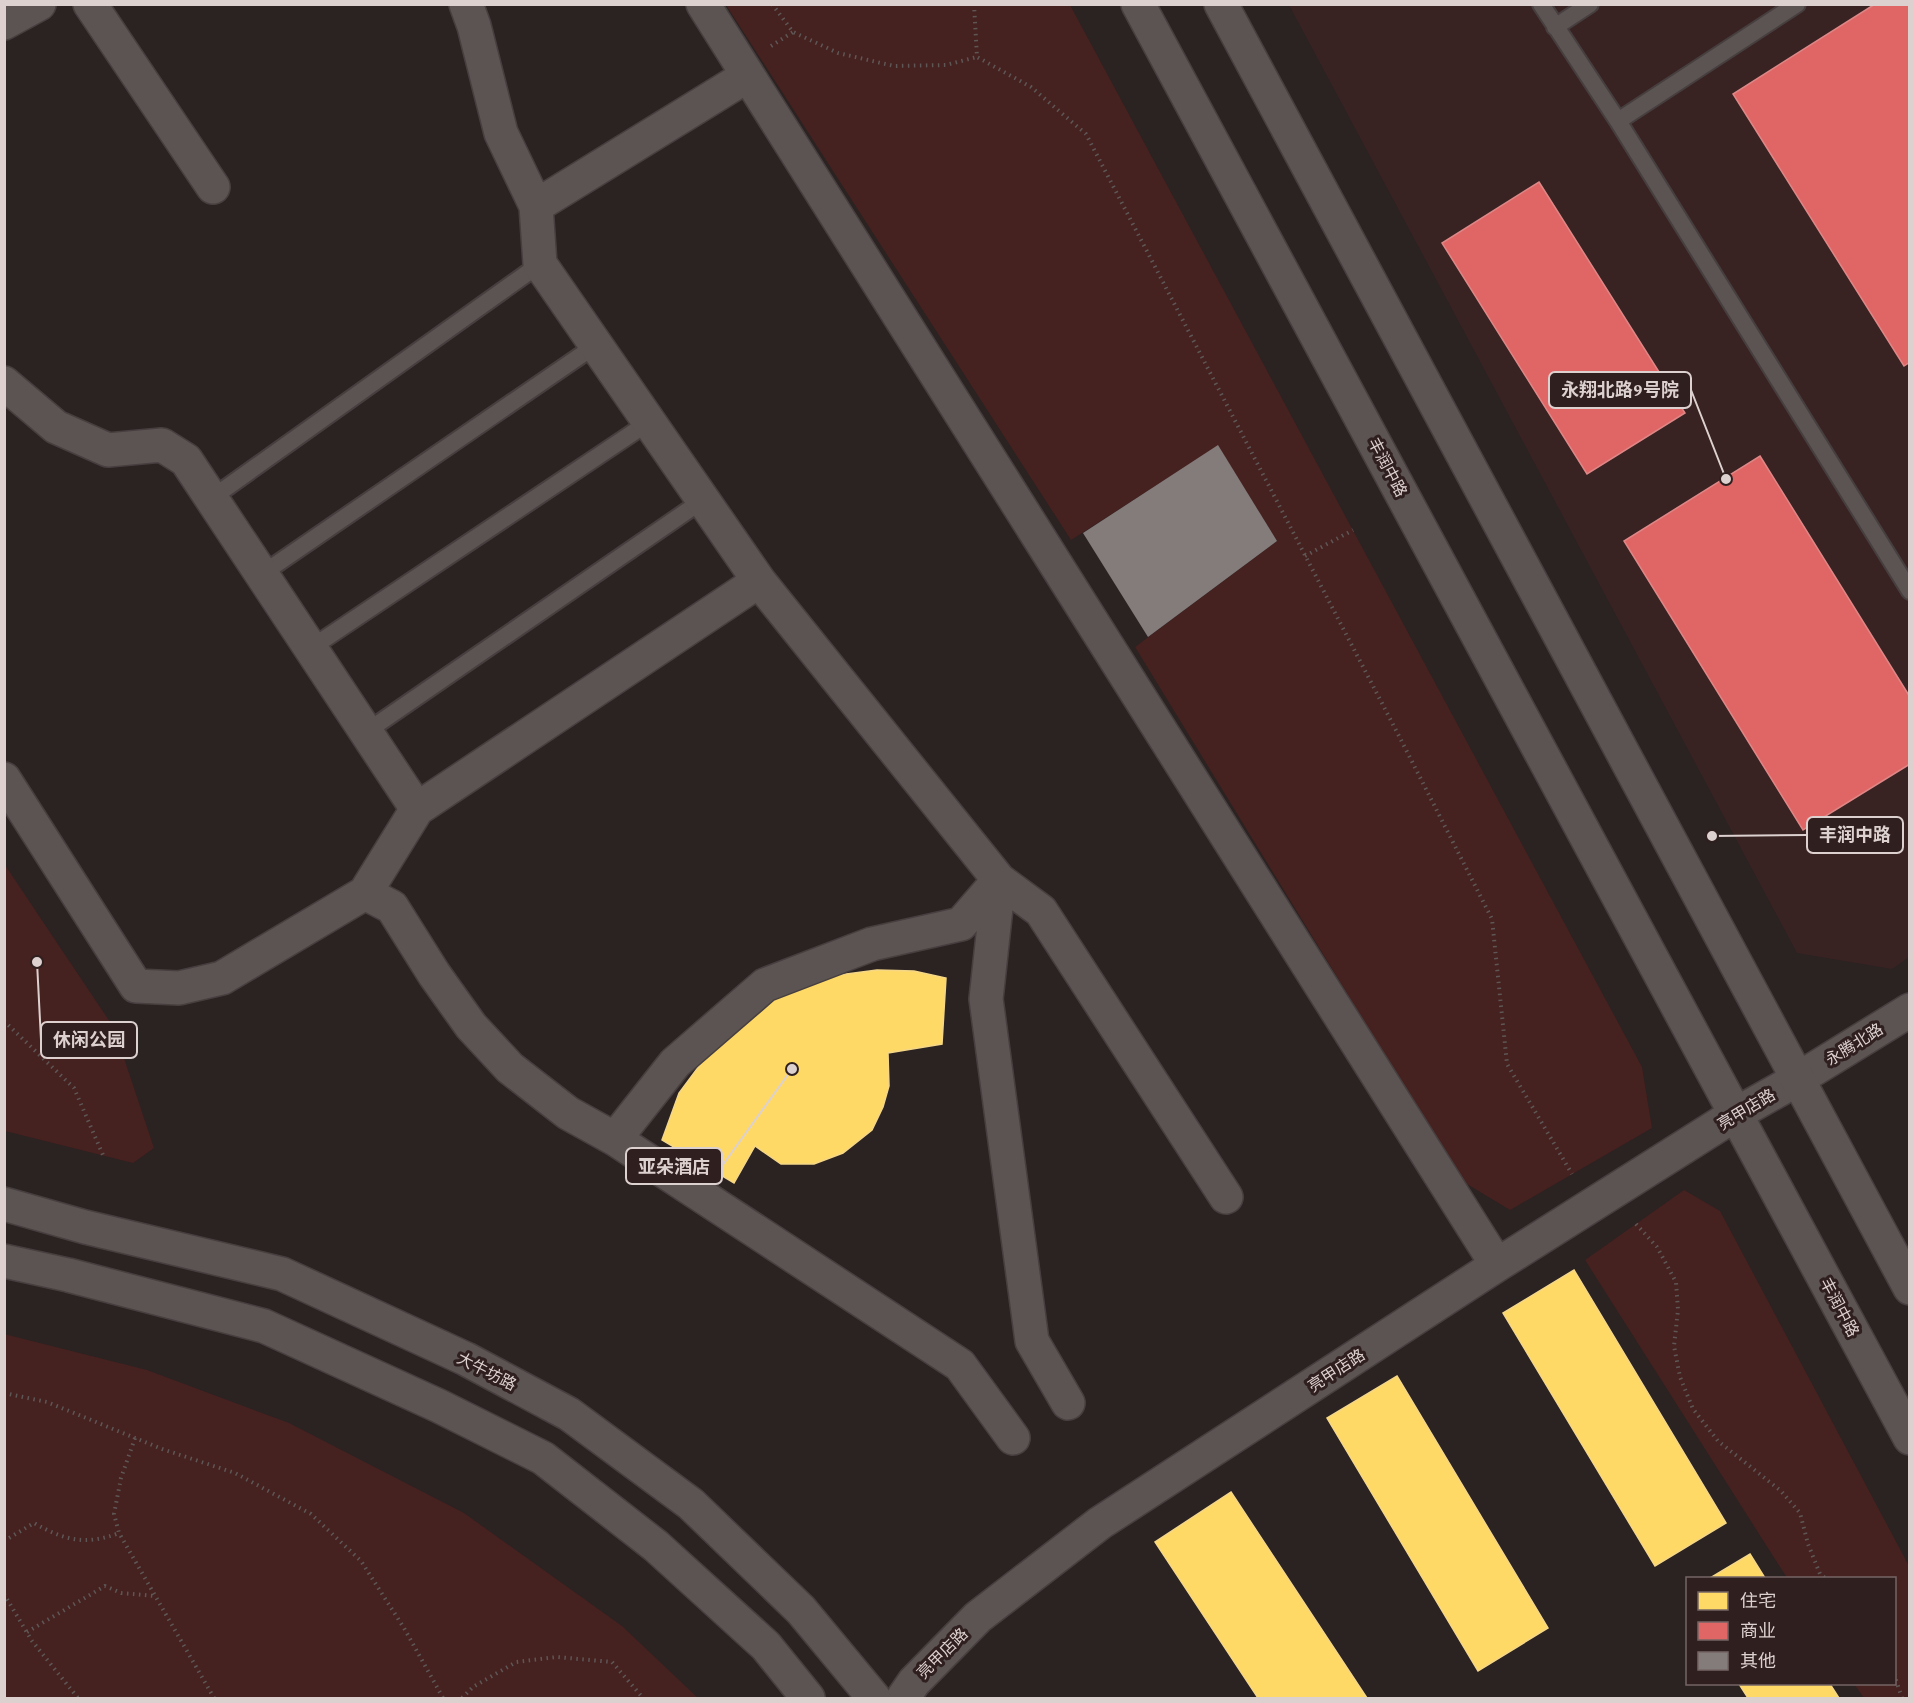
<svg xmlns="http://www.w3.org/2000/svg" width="1914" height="1703" viewBox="0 0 1914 1703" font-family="'Crimson Pro','Noto Sans SC',serif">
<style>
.built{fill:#382322}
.green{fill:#45211f}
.homes{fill:#ffd966;stroke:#f5d786;stroke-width:1.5}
.shops{fill:#e06666;stroke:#df8686;stroke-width:1.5}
.building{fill:#847b7b}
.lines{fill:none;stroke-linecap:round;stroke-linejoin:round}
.service-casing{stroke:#473f3f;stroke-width:20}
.minor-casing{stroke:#473f3f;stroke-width:36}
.tertiary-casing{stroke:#473f3f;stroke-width:36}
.path{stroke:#5e5756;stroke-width:4;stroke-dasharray:1.5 4.5;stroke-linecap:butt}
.service{stroke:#5b5453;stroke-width:16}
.minor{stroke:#5b5453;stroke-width:33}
.tertiary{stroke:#5b5453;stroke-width:33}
.labels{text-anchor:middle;stroke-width:6;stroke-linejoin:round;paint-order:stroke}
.street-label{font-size:16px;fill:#ddd1d0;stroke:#2f1f1e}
.leader{fill:none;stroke:#ddd1d0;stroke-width:2}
.callout-dot{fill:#ddd1d0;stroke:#2f1f1e;stroke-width:2}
.callout{fill:#2f1f1e;stroke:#ddd1d0;stroke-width:2}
.callout-label{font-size:18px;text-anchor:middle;font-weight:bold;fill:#ddd1d0}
</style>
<rect width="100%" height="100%" fill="#2b2222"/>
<path class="built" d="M1289,5H1909V957L1892,969L1797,953Z"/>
<path class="green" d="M726,5H1070L1642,1067L1652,1128L1510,1210L1462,1181L1135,647L1277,541L1218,446L1071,540Z
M5,865L114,1028L154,1148L133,1163L5,1131Z
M1684,1190L1720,1211L1909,1566V1698H1864L1854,1684H1894V1578H1787L1585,1260Z
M4,1334L147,1370L289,1423L464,1513L622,1626L698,1698H5Z"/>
<path class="homes" d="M877,970L914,971L946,978L942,1044L888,1053L889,1086L883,1107L872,1130L843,1153L814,1164H781L755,1146L734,1183L662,1140L679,1093L711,1050L782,992L831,976Z
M1574,1270L1726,1523L1655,1566L1503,1313Z
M1397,1376L1548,1628L1478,1671L1327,1418Z
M1231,1492L1367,1698H1258L1155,1542Z
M1750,1554L1765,1578H1710Z
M1739,1684H1830L1839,1698H1748Z"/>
<path class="shops" d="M1875,4H1910V362L1904,366L1733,94Z
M1539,182L1685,413L1587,474L1442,243Z
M1760,456L1910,697V764L1803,830L1624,541Z"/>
<path class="building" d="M1218,445L1277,541L1148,637L1083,533Z"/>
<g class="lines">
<g class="service-casing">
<path id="service" d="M1541,4L1618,121L1910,591
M1555,27L1590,4
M1618,121L1797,4
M212,498L540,264
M262,574L596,345
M311,648L649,422
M366,732L703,500"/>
</g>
<g class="minor-casing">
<path id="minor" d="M90,4L213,187
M466,4L474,26L501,133L536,206L540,264L759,581L999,880L1041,911L1226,1197
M703,4L1497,1265
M4,23L39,4
M536,206L747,76
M4,383L56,427L108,450L162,445L186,460L417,809L365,893L392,907L434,974L471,1026L510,1068L568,1113L615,1139L960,1365L1013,1438
M4,779L136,986L179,988L222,978L365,893
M417,809L759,581
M999,880L986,999L1032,1341L1068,1403
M615,1139L675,1063L765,985L872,944L961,924L999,880
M903,1698L914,1682L978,1617L1100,1523L1497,1265L1736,1114L1798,1079L1910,1010"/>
</g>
<g class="tertiary-casing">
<path id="tertiary" d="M1138,4L1910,1438
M1221,4L1910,1288
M4,1204L85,1227L282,1274L466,1359L569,1414L691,1504L801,1610L874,1698
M4,1261L68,1275L264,1326L439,1406L543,1458L656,1546L766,1646L808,1698"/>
</g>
<path class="path" d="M772,4L793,32L838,53L894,66L946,65L977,57
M974,4L977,57L1031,87L1086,134L1399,736L1492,919L1507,1064L1572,1174
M771,46L793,32
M1305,556L1353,530
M4,1021L74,1088L103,1155
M1636,1224L1657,1247L1676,1282L1678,1310L1674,1346L1680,1377L1693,1409L1718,1441L1781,1491L1800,1513L1808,1544L1820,1574L1825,1578
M4,1393L47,1402L162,1449L235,1473L311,1514L361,1561L404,1628L443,1698
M135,1438L121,1478L114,1514L119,1533L214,1698
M4,1541L34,1523C64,1540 85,1546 119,1533
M4,1594L32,1641L78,1698
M27,1632L105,1586L121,1593L155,1596
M1894,1674L1902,1698
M462,1698L473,1687L516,1662L557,1657L612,1662L643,1698"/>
<use href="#service" class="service"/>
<use href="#minor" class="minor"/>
<use href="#tertiary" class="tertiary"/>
</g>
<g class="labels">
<g class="street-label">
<text transform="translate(1388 467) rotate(62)" y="6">丰润中路</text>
<text transform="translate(1854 1044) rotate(-32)" y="6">永腾北路</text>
<text transform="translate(1746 1109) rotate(-31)" y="6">亮甲店路</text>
<text transform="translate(1840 1307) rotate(62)" y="6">丰润中路</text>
<text transform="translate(1336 1370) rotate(-33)" y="6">亮甲店路</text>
<text transform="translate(487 1371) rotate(27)" y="6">大牛坊路</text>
<text transform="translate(942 1653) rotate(-45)" y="6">亮甲店路</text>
</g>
</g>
<path class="leader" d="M1726 479L1691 390M1712 836L1807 835M37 962L41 1040M792 1069L722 1166"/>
<g class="callout-dot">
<circle cx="1726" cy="479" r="6"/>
<circle cx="1712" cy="836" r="6"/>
<circle cx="37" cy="962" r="6"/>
<circle cx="792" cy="1069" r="6"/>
</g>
<g class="callout">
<rect x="1549" y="372" width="142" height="36" rx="6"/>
<rect x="1807" y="817" width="96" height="36" rx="6"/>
<rect x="41" y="1022" width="96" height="36" rx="6"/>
<rect x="626" y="1148" width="96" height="36" rx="6"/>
</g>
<g class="callout-label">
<text x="1620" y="396">永翔北路9号院</text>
<text x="1855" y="841">丰润中路</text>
<text x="89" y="1046">休闲公园</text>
<text x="674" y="1173">亚朵酒店</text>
</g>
<rect width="1914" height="1703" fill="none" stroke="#ddd1d0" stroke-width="12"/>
<rect x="1686" y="1577" width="210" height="108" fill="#2f1f1e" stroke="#756665" stroke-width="1.5"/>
<rect x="1698" y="1592" width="30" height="18" fill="#ffd966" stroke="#756665" stroke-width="1.5"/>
<text x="1740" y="1607" font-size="18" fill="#ddd1d0">住宅</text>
<rect x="1698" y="1622" width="30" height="18" fill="#e06666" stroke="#756665" stroke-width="1.5"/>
<text x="1740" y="1637" font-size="18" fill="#ddd1d0">商业</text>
<rect x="1698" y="1652" width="30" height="18" fill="#847b7b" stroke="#756665" stroke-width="1.5"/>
<text x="1740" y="1667" font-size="18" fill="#ddd1d0">其他</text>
</svg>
